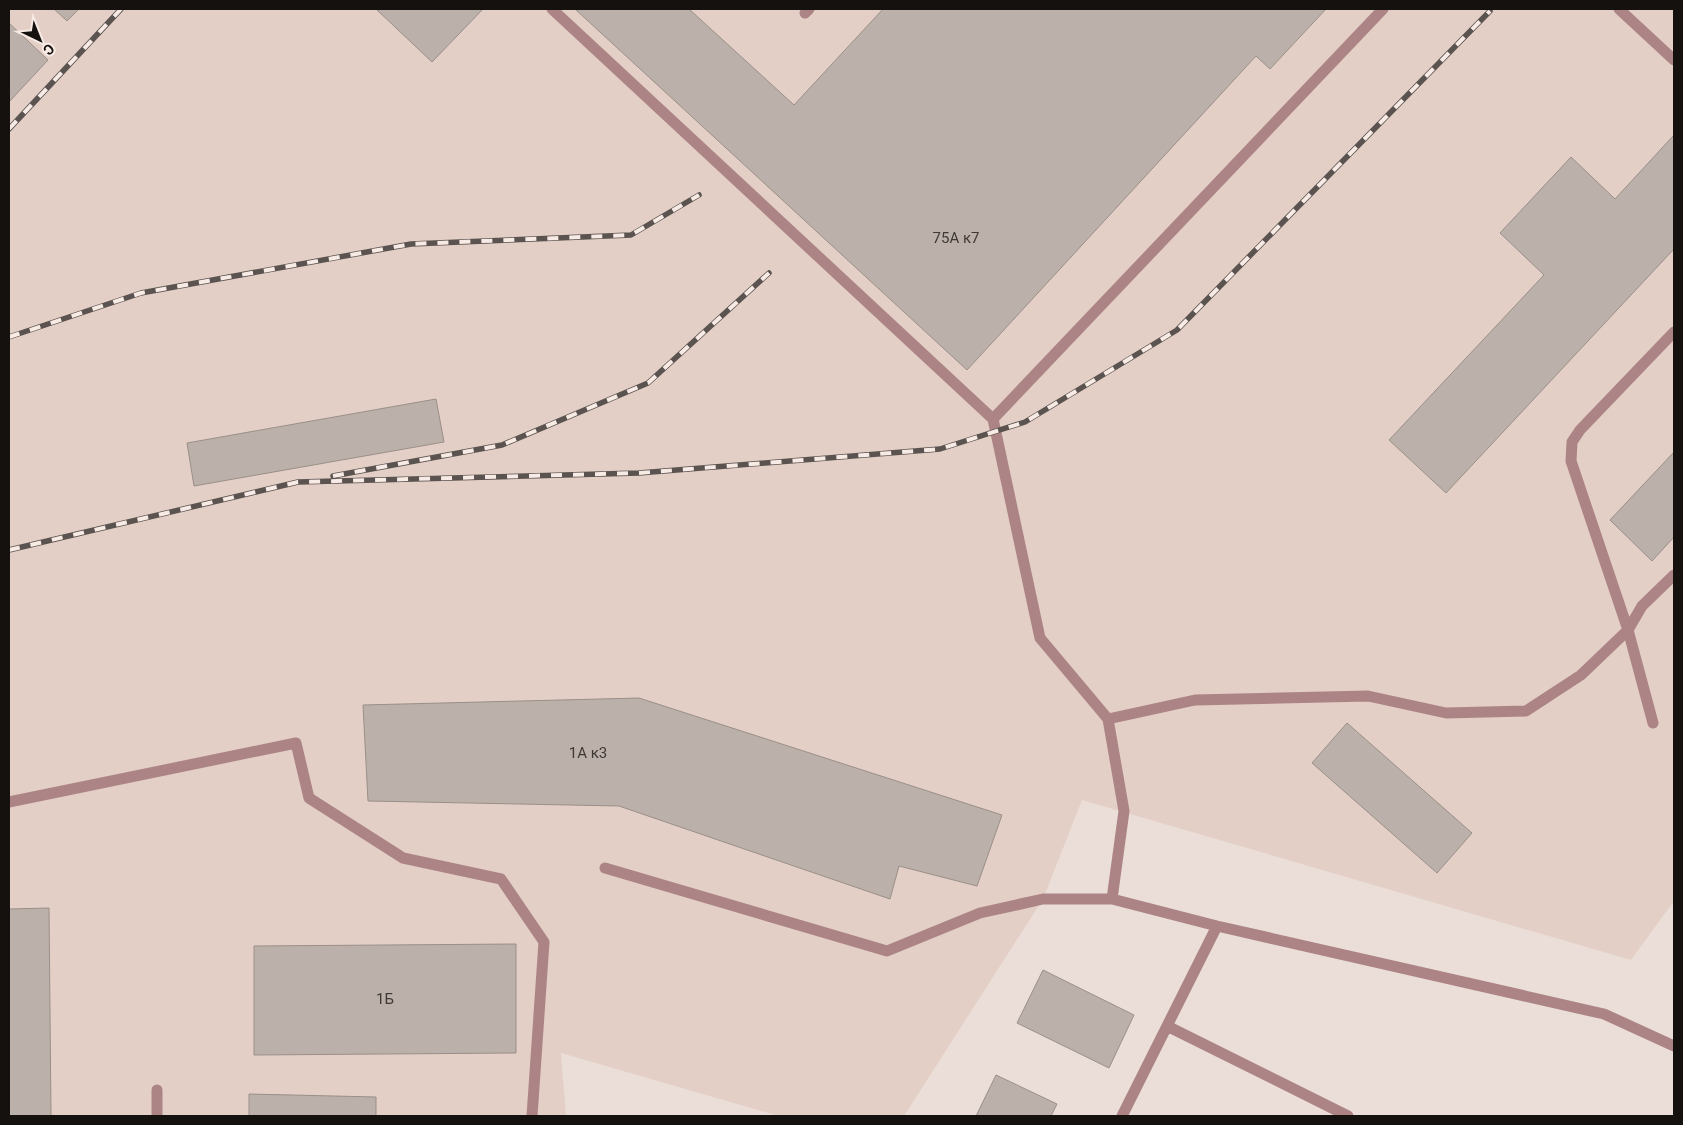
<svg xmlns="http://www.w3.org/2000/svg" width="1683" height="1125" viewBox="0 0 1683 1125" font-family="Roboto,sans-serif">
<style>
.built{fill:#e3cfc5}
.building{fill:#bcb0aa;stroke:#9a8f89}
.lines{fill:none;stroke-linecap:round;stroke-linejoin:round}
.lane{stroke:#ac8485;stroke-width:11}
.rail-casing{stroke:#5a5350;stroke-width:5.5}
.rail{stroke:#f8ebe5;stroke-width:4;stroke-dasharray:11;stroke-linecap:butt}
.labels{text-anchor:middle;stroke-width:5;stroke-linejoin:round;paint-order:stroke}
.number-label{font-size:15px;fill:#3f3936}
</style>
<rect width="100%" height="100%" fill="#ebded8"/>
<path class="built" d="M9,9H1674V901L1631,960L1082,800L1043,899L904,1116H779L561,1053L566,1116H9Z"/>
<path class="building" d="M54,9H79L67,21Z
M376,9H483L432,62Z
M575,9H689L794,105L883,9H1326L1270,69L1256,56L967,370Z
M9,23L48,60L9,102Z
M1674,135V249L1446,493L1389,440L1544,275L1500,233L1571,157L1615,199Z
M436,399L444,442L194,486L187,443Z
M1674,452V537L1652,561L1610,520Z
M639,698L1002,815L977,886L899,866L890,899L619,806L368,801L363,705Z
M1347,723L1472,833L1437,873L1312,763Z
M49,908L51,1116H9V909Z
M516,944V1053L254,1055V946Z
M1043,970L1134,1015L1109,1068L1017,1023Z
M996,1075L1057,1104L1051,1116H976Z
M249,1094L376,1097V1116H249Z"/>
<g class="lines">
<path class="lane" d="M552,9L993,419L1383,9
M1619,9L1674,60
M805,13L809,9
M993,419L1040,638L1108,719L1124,811L1112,899L1217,926L1604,1014L1674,1046
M1108,719L1195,700L1368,696L1446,713L1526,711L1581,675L1628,630L1642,606L1674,575
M1653,723L1628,630L1571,461L1572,442L1580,430L1674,332
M9,802L296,743L309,798L403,858L501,879L544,942L532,1116
M605,868L887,951L980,913L1043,899H1112
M1167,1026L1348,1116
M157,1116V1090
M1122,1116L1217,926"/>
<g class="rail-casing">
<path id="rail" d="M9,129L121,9
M9,337L141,293L411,244L631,235L699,195
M333,476L502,445L648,383L769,273
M9,550L298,482L639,473L940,449L1025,422L1177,330L1490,11"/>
</g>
<use href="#rail" class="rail"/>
</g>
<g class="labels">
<g class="number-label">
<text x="956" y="243">75А к7</text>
<text x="588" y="758">1А к3</text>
<text x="385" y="1004">1Б</text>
</g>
</g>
<rect width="1683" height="1125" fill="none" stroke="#15110f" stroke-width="20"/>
<g transform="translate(40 40) rotate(137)" stroke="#f8ebe5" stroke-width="4" paint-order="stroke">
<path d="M0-4L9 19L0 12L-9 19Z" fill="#15110f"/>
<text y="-8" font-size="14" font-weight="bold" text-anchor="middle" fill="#15110f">С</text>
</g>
</svg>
